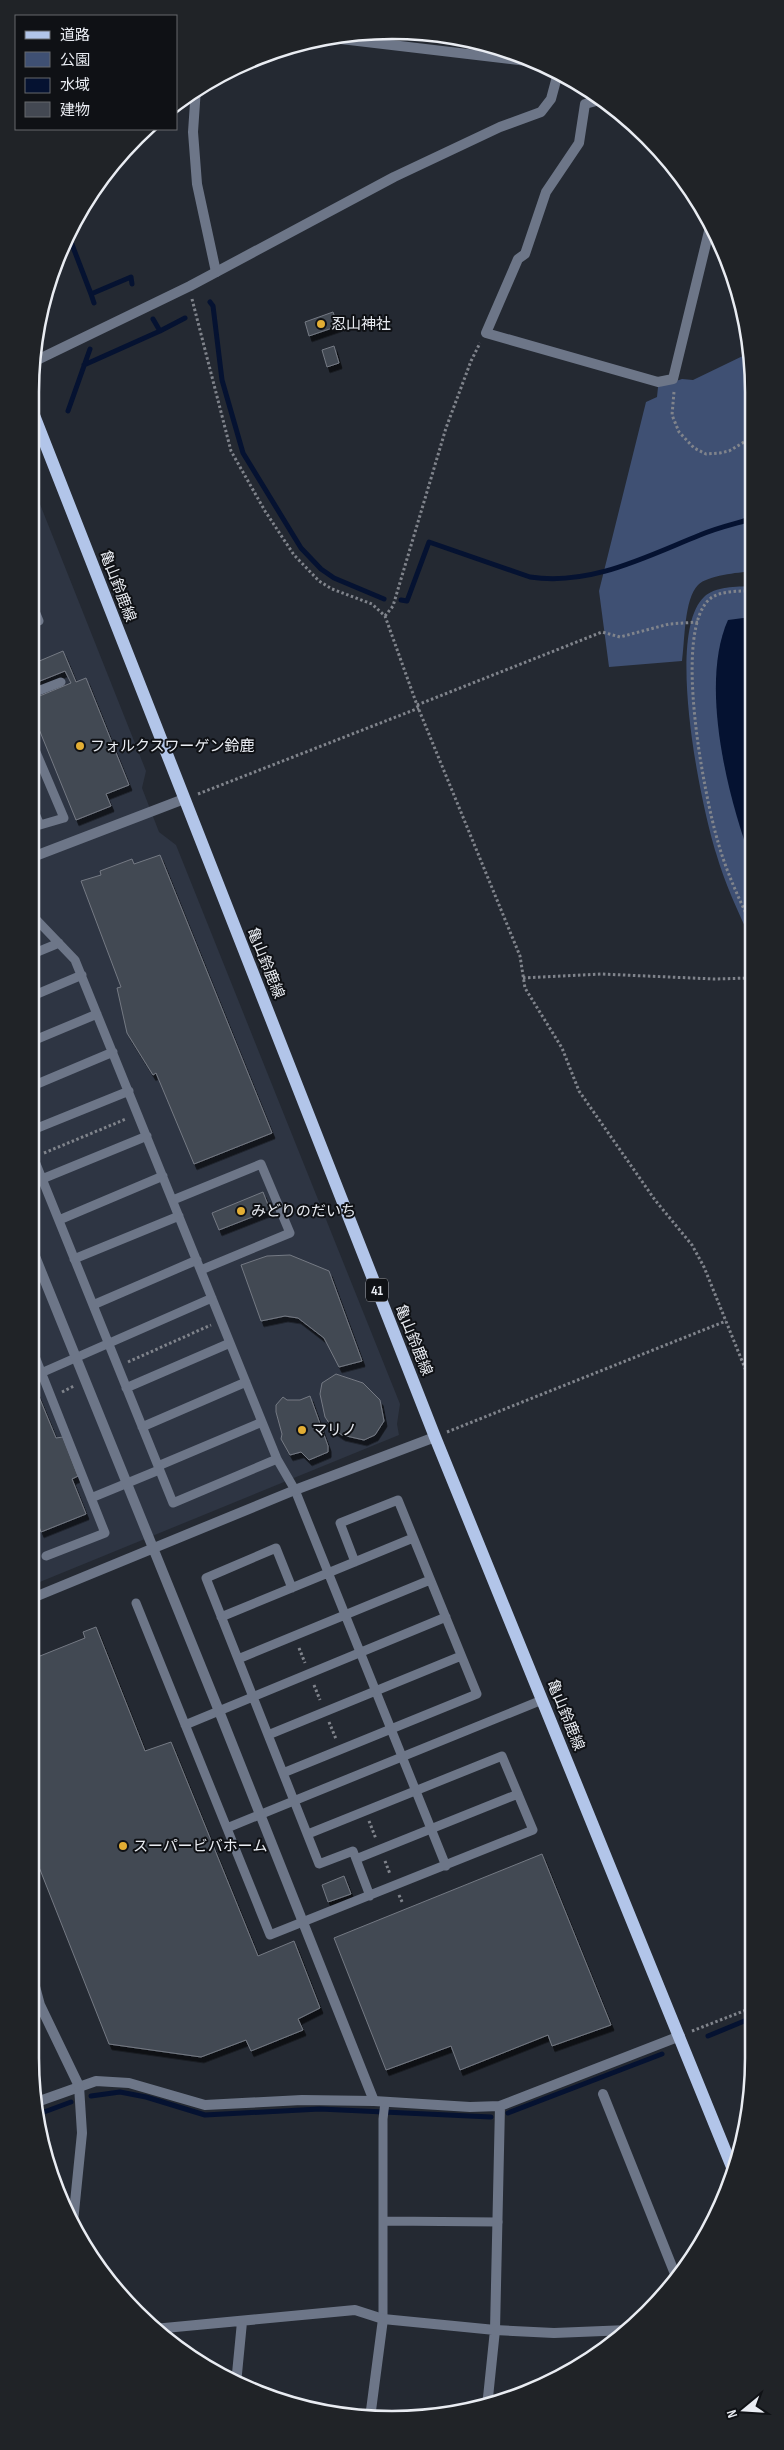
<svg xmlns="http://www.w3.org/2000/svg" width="784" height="2450" viewBox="0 0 784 2450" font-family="'Sofia Sans Condensed','Noto Sans JP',sans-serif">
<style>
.built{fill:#2e3543}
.green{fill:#3f5073}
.water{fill:#051231}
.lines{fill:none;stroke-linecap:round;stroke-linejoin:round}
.stream{stroke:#051231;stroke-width:5}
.building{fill:#434852;stroke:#747a84;filter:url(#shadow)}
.path{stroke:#80848c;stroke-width:3;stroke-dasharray:2.5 2.5;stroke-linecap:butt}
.service{stroke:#6d7688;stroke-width:9}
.minor{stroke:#6d7688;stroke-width:10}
.tertiary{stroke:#6d7688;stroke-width:10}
.primary{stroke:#b2c5e9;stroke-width:12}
.poi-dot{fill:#e3ae34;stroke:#0f1115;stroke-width:2}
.labels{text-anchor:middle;stroke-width:4;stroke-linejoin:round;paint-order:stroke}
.shield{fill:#0f1115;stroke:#a8aab0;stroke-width:1}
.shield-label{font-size:14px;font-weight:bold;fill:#e9ecf2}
.poi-label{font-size:15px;fill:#e9ecf2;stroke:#0f1115;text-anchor:start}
.street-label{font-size:15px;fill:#e9ecf2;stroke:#0f1115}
.rim{fill:none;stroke:#e9ecf2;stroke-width:2.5}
</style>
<defs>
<filter id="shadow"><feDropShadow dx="3" dy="5.5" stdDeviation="0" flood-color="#0009"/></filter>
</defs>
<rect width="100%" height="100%" fill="#242932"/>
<path class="built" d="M30,479L146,771L142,788L159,832L176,845L400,1404L397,1424L399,1435L30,1586Z"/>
<path class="green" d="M751,352V571C738,573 708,575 698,585C684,599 685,641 682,661L609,667L599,591L646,402L657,397L658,387L682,379L693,380Z
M751,586L752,941C738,912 725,884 716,853C701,805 665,634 704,597C715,586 737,587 751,586Z"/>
<path class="water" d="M751,617L752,862C728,799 699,684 728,620Z"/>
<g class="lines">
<path class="stream" d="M68,234L91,294L131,277L132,284
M91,294L94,303
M210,302L213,306L222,380L243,453L301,548L321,569L334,578L384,599
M153,319L160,331L185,318
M84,365L160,331
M68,411L90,349
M401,600L407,601L429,542L530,577C591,586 645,557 700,535C716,528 734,524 751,519
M708,2036L754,2017
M91,2096L120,2092L146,2097L205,2115L320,2109L491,2117
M508,2113L662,2054
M36,2115L71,2102"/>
</g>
<path class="building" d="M333,312L338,326L309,336L305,322Z
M334,346L339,363L327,367L322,350Z
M63,651L76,682L86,678L129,785L106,794L111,806L76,820L30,707V700L71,683L65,671L30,685V665Z
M160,855L272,1133L194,1164L156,1073L153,1075L127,1033L117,988L121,987L81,881L101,875L100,871L132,859L134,864Z
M263,1192L270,1210L219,1230L212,1213Z
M290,1255L329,1271L362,1361L339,1367L324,1338L298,1318L285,1316L261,1321L241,1265L267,1256Z
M336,1374L363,1383L380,1400L384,1421L375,1435L364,1440L342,1435L333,1429L325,1417L320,1394L322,1383Z
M30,1375L56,1438L63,1437L78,1476L72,1479L86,1514L41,1532L38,1524L30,1527Z
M310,1396L328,1446V1452L309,1460L301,1452L290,1455L281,1439L282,1434L276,1412V1405L283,1397L287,1400H300Z
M96,1627L145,1751L171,1742L258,1956L294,1941L320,2008L298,2019L303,2030L251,2051L246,2040L201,2057L109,2044L37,1862L30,1830V1660L85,1638L83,1632Z
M542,1854L611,2025L552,2046L548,2035L460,2070L451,2046L386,2070L334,1938Z
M344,1876L351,1894L328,1902L322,1885Z"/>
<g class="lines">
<path class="path" d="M192,299L231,451L265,511L294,555L319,581L332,589L372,604L385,616L417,705L520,956L525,988L562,1048L579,1091L655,1200L692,1245L704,1267L753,1388
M674,392L672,415L679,432L694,448L706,454L720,453L729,451L751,438
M751,591C740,591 720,591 711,598C671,628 705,799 718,842C726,871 739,899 752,926
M385,616L393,606L446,428L471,361L480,343
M417,705L602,632L620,637L669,624L698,622
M198,794L419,708
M523,978L601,974L714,979L752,978
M44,1153L126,1119
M128,1362L211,1325
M62,1392L74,1386
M447,1432L726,1321
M299,1648L305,1663
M314,1685L320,1700
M329,1722L336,1739
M369,1821L376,1839
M385,1861L390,1874
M399,1895L403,1904
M692,2031L754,2007"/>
<path class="service" d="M30,599L39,621L30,625
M30,694L61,682
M30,738L64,818L40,825L30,802
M30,913L75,960L277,1459L295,1490L446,1866
M30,955L59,943
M30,997L82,975
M30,1042L97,1014
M30,1087L113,1052
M30,1131L129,1091
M30,1149L173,1503L277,1459
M42,1179L147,1136
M173,1200L261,1164L290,1233L201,1270
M59,1220L163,1176
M74,1259L179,1216
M93,1305L197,1260
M30,1344L105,1533L46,1556
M41,1373L212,1298
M126,1388L230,1343
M142,1427L246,1382
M158,1466L262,1422
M91,1498L159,1470
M292,1588L276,1548L206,1578L319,1864L353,1851L370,1896
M136,1603L270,1935L533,1830L502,1756L308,1834
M221,1617L413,1538
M238,1659L430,1580
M185,1725L446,1617
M268,1735L461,1656
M283,1773L477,1694L398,1500L340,1523L355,1562
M227,1828L542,1700
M356,1859L518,1794
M385,2221L498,2222
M383,2319V2119L385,2102"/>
<path class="minor" d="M196,88L193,132L197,184L216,272
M600,100L585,104L579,143L546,192L525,254L518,259L486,333L658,382L673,379L711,223
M603,2094L677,2279
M34,2103L96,2081L129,2083L205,2105L302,2100L374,2101L470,2107L500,2106L680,2036
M500,2106L495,2330L554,2333L628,2330
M73,2222L82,2133L79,2086
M154,2329L355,2310L383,2319L495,2330L487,2407
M236,2384L242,2322
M370,2418L383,2319"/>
<path class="tertiary" d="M324,37L527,61
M33,362L190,286L394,177L500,127L541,112L551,99L558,73
M30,858L184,799
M30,1244L219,1711L374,2101
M30,1599L295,1490L435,1437
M30,1968L40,2005L79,2086"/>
<path class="primary" d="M30,405L435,1437L734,2172"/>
</g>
<g class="poi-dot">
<circle cx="321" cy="324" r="5"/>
<circle cx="80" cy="746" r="5"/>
<circle cx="241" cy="1211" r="5"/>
<circle cx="302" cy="1430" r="5"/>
<circle cx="123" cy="1846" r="5"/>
</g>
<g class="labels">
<rect class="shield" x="366" y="1278.5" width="22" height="23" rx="4"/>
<g class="shield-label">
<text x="377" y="1295">41</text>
</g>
<g class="poi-label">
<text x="331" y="329">忍山神社</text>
<text x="90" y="751">フォルクスワーゲン鈴鹿</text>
<text x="251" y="1216">みどりのだいち</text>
<text x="312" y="1435">マリノ</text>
<text x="133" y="1851">スーパービバホーム</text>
</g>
<g class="street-label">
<text transform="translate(118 586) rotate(69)" y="5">亀山鈴鹿線</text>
<text transform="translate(266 963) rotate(68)" y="5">亀山鈴鹿線</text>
<text transform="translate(414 1340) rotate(68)" y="5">亀山鈴鹿線</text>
<text transform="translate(566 1715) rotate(68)" y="5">亀山鈴鹿線</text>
</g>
</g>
<path d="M0 0H784V2450H0ZM392 39H392A353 353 0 0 1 745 392V2058A353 353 0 0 1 392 2411H392A353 353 0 0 1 39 2058V392A353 353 0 0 1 392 39Z" fill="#202327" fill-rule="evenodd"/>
<path class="rim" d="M392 39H392A353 353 0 0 1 745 392V2058A353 353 0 0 1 392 2411H392A353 353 0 0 1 39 2058V392A353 353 0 0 1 392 39Z"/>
<rect x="15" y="15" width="162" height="115" fill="#0f1115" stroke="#66696d"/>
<rect x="25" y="31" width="25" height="8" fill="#b2c5e9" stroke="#66696d"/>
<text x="60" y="40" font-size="15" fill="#e9ecf2">道路</text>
<rect x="25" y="52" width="25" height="15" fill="#3f5073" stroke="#66696d"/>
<text x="60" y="65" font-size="15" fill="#e9ecf2">公園</text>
<rect x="25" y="78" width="25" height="15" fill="#051231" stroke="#66696d"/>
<text x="60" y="90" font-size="15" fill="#e9ecf2">水域</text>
<rect x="25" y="102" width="25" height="15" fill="#434852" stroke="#66696d"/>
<text x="60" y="115" font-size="15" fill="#e9ecf2">建物</text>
<g transform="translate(744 2410) rotate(252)" stroke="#0f1115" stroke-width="4" paint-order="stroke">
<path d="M0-4L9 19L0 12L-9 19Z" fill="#e9ecf2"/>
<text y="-8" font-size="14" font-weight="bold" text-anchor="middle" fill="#e9ecf2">N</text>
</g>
</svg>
